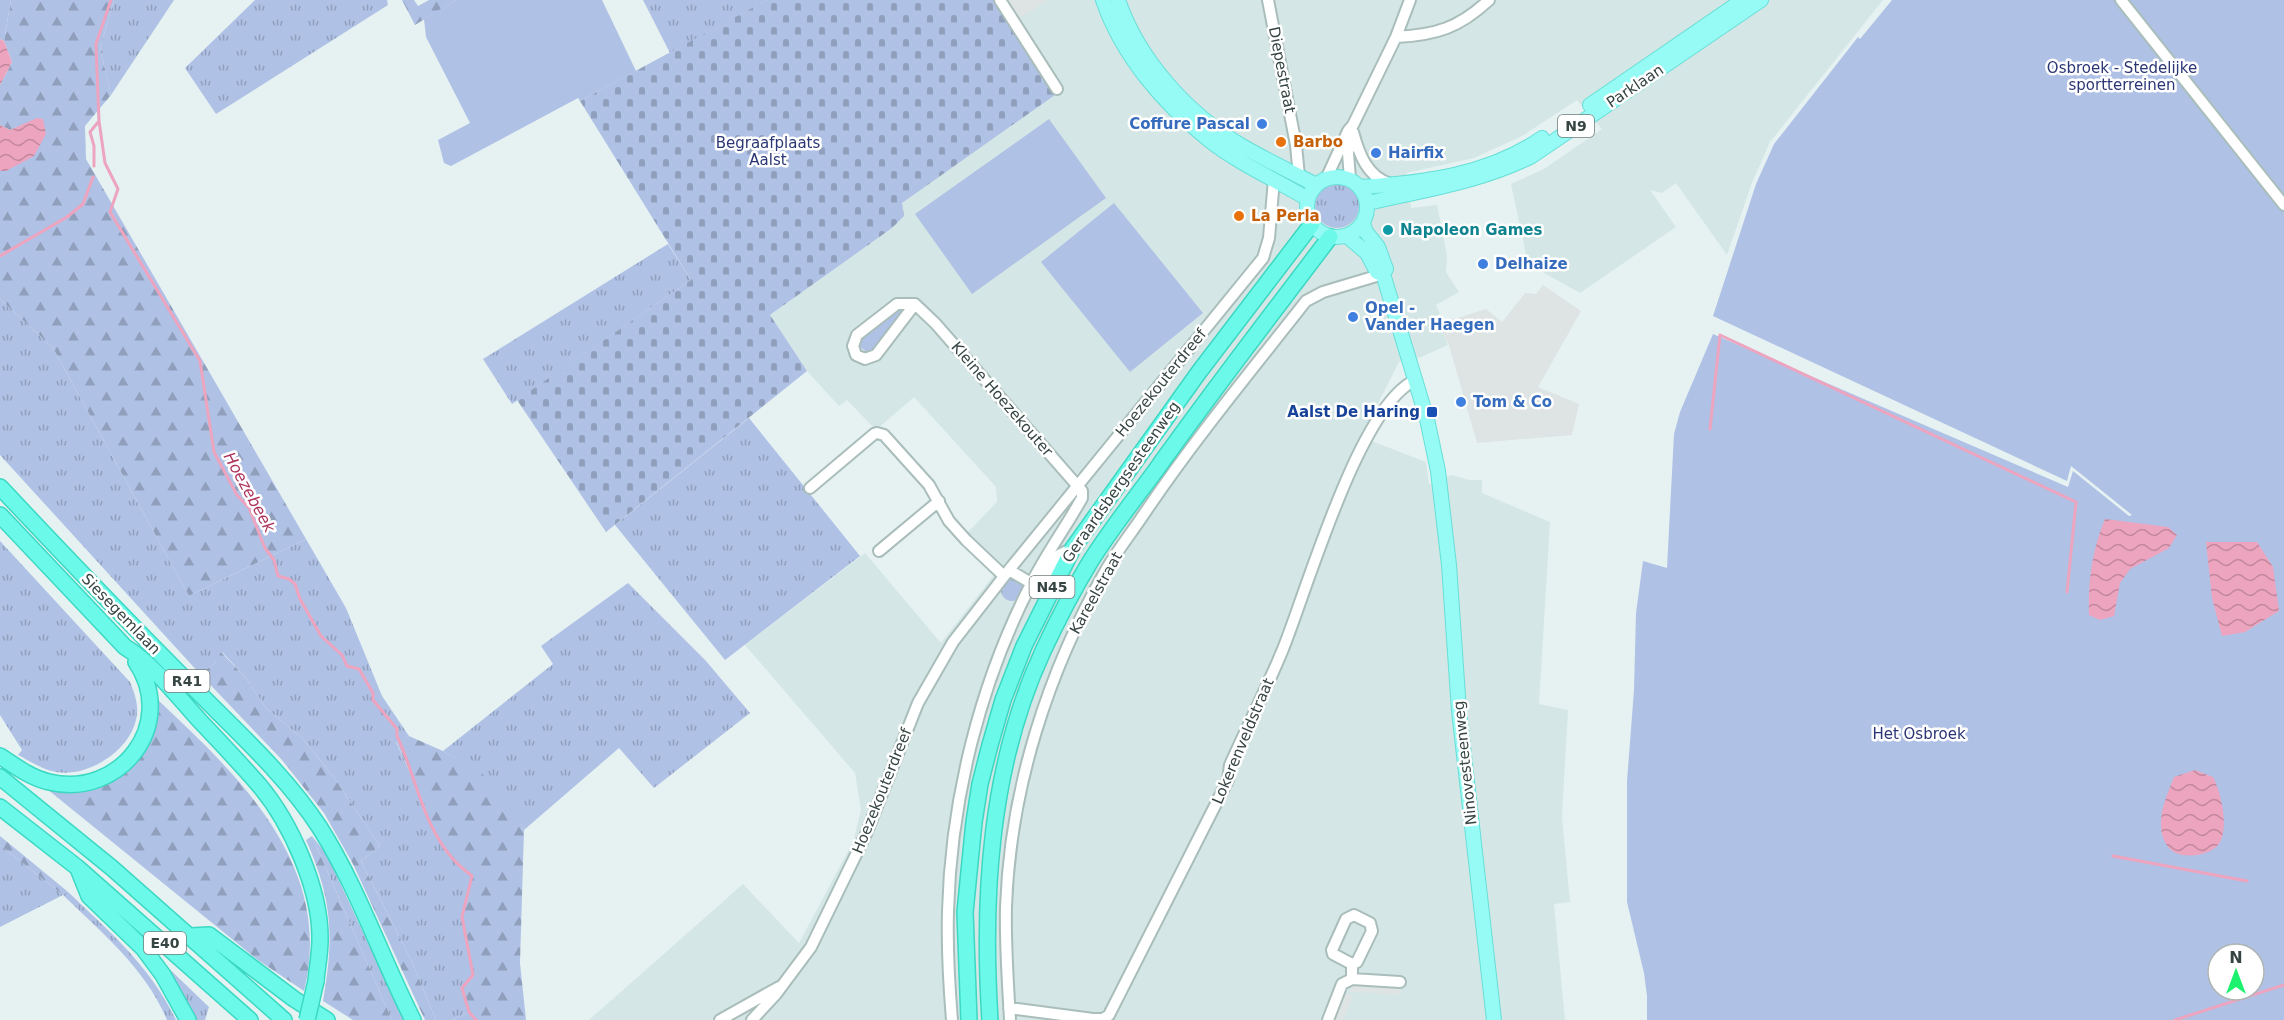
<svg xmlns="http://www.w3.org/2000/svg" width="2284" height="1020" viewBox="0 0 2284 1020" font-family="'DejaVu Sans',sans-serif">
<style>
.residential{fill:#d4e6e5}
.grass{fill:url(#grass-tufts)}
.forest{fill:url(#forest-firs)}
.cemetery{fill:url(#cemetery-stones)}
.green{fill:#b0c1e6;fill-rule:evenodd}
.parking{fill:#dee3e3}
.water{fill:url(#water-waves)}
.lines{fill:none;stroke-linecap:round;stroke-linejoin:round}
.stream{stroke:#eda4be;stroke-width:3}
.minor-casing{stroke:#a9bebb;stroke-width:14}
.major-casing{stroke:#67dfd7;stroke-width:16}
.highway-casing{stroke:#3bd8c2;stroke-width:18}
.minor{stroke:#fff;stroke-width:10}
.major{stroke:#97fbf5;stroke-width:14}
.highway{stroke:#6bf9ea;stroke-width:15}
.highway-bridge-casing{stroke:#3bd8c2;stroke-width:18;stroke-linecap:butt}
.highway-bridge{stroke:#6bf9ea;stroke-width:15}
.shop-dot{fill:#3f7fe0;stroke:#fff;stroke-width:2}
.food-dot{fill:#e8710a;stroke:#fff;stroke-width:2}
.culture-dot{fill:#0f9aa8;stroke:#fff;stroke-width:2}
.transit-dot{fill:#1a4fb4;stroke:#fff;stroke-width:2}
.labels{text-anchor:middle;stroke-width:5;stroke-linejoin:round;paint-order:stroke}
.shield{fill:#fff;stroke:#727d7b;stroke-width:1.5}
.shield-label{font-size:14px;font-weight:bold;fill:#364543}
.park-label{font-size:15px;fill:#2b3675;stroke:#fff}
.street-label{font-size:15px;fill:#364543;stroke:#fff}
.shop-label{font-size:15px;font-weight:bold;fill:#366cbe;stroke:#fff;text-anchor:start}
.food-label{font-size:15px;font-weight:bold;fill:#c56008;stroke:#fff;text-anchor:start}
.culture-label{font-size:15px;font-weight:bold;fill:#0d838f;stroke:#fff;text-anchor:start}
.transit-label{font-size:15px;font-weight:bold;fill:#164399;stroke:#fff;text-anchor:end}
.water-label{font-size:16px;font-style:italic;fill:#ad335d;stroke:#fff}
</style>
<defs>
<pattern id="grass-tufts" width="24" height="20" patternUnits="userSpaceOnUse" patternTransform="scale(1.5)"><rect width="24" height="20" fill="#b0c1e6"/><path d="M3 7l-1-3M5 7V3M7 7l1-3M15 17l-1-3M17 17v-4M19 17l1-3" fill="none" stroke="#909fbc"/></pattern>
<pattern id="forest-firs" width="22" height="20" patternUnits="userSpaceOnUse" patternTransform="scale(1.5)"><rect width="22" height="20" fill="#b0c1e6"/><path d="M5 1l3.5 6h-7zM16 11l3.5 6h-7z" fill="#909fbc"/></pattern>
<pattern id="cemetery-stones" width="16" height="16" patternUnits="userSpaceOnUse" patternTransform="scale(1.5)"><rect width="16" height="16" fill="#b0c1e6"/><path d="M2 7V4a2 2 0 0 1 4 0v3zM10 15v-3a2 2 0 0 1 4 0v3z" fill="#909fbc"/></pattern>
<pattern id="water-waves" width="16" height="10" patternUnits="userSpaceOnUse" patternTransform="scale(1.5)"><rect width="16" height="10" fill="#eda4be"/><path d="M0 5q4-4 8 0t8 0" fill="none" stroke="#c1879c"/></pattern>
</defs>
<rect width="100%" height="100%" fill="#e6f2f2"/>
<path class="residential" d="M994,0H1883L1770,142L1752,183L1727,255L1676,183L1662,193L1650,190L1676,227L1580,293L1528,264L1511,184L1544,169L1602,129L1577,100L1522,136L1474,158L1406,173L1411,208L1437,205L1447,256L1446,272L1459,292L1436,305L1440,314L1436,316L1448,345L1421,357L1399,362L1361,437L1426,462L1429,484L1452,475L1469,480H1482V493L1550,522L1539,704L1568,710L1562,817L1570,902L1554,904L1565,1020H589L743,884L799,943L853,842L861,810L855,773L745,645L865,553L941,643L1001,566L967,533L997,502L996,487L914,397L876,430L847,400L839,406L807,371L769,316L892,228L904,216L901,203L1054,95Z"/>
<path class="grass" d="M114,0H174L111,95L100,48Z
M255,0H387L388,5L216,114L185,68Z
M643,0H767L670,53Z
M1315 206a22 22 0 1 1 44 0a22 22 0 1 1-44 0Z
M668,244L691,280L512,404L483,359Z
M0,299L53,348L189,596L306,539L346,608L382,696L409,736L396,742L423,801L431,826L453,860L472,876L462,917L473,975L462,988L469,1012L452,1020H436L412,962L361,861L380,846L333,776L302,738L266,708L245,677L222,652L215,663L200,674L0,455Z
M749,418L860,556L725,660L615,525Z
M0,541L130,682C134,692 138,702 137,713C135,748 89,778 56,772C43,770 30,761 18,755L22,750L0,715Z
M1001 590a11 11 0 1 1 22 0a11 11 0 1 1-22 0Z
M628,583L706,661L750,713L654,788L619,748L524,830C503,786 483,775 443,751L553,664L541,646Z
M312,836L327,855L404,1020H392Z
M0,845L63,895L67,891C109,931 151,967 176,1020H167C146,969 102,933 63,895L0,927Z
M160,960L209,1007L205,1020H194Z"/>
<path class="forest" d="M11,0H114L100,48L111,95L85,126L86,159L306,539L189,596L53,348L0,299V171H6L28,123L10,130L0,125V85L12,62L4,41Z
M402,0H414L418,6L429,0H456L415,25Z
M221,652L245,677L266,708L302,738L333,776L380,846L361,861L412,962L436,1020H425L353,864L324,813L282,760L200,674L215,663Z
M157,699C239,776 335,866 304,991L258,960L47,789C55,790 63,792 71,792C105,792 138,767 152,736C158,725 157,711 157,699Z
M409,736L443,751L484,775L513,806L524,830L520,963L526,1020H452L469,1012L462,988L473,975L462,917L472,876L453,860L431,826L423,801L396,741Z
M0,836L67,891L63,895L0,845Z
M312,836L392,1020H353L323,1001C334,937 333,901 306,840Z"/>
<path class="cemetery" d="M767,0H994L1055,95L902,203L904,216L892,228L770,315L807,371L606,532L517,400L691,280L580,101Z"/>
<path class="green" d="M0,0H11L4,41L0,39Z
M456,0H602L636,71L580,101L578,98L451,166L444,163L438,140L470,123L426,37L424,19Z
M1892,0H2284V1020H1647V996L1644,973L1627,902V781L1634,690L1636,613L1643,561L1667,568L1674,434L1680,412L1713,334L2068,487L2073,471L2129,516L2132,515L2071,466L2067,481L1713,316L1756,184L1774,144L1858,37L1860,39ZM2218,954H2254V990H2218Z
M1049,119L1106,198L972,294L915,214Z
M1114,203L1203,313L1130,372L1041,262Z
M898,310H904L873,352H867L860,347L859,339Z"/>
<path class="parking" d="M1007,0H1048L1017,20Z
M1543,285L1581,311L1538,387L1579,404L1572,435L1477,443L1449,345L1439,324L1486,309L1502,322L1525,293L1536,294Z
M1351,983L1401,987L1400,995L1378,994V989L1377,993L1351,992Z
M1346,993L1353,996L1344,1020H1335Z"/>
<path class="water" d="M0,39L4,41L12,62L0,85Z
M37,118L43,119L46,134L34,156L6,171H0V125L10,130Z
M2105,519L2168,527L2177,535L2169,548L2130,569L2120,583L2114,616L2100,620L2089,615C2088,580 2092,551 2105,519Z
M2206,542H2257L2273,567L2279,611L2245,632L2222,636L2212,598Z
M2195,770L2213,777C2221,793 2228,823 2221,840C2216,854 2189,859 2176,853C2166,849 2161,836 2161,826C2160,809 2168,793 2174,777Z"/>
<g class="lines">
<path class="stream" d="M111,0L96,44L99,121L105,163L118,189L110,212L200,361L214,452L237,495L249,508L265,548L274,560L278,576L289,579L295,584L300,599L321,636L342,655L347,666L359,669L373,693V700L397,729V736C416,776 423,827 454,860C459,866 466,871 472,876L462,917L473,975L462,988L469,1012L476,1020
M94,166V146L90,132L99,121
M0,256L67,217L83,204L93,177
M1710,429L1720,335L2076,502L2067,592
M2113,856L2247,881
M2175,1020L2284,985"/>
<g class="minor-casing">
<path id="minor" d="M1000,0L1057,89
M1268,0L1296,145L1299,176
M2121,0L2284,205
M1396,37C1436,35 1459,28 1489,0
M1353,132C1359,154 1367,177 1391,184
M1326,179L1348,131L1353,125L1396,37L1410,0
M1350,179L1348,153L1352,135
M915,304L876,355L865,359L856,355L853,346L857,335L897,304H915L935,323L1082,491V498C1066,527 1046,554 1031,584C980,683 951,799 948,911C947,947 949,984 952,1020
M810,488L874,434L877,433L884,435L929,485L949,521L966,540L1004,576
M879,551L939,501
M1009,570L1031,583
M1031,583L1043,579L1059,555L1073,548
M1352,979V964L1357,962L1372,931L1370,923L1354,915L1346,919L1332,950L1333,954L1352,964
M1009,1008L1093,1019H1103L1109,1015L1228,780L1230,765C1247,727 1267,688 1283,649C1307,590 1360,403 1416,380
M720,1020L779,987
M752,1020L776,994L811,947L866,834L918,703L953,642L1009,570L1263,258L1269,238L1274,179
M1010,1020C1008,982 1005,945 1006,907C1010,789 1048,671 1106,570C1117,551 1132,532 1144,514C1194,440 1251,371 1306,301L1323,292L1383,274
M1328,1020L1342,984L1352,979L1400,982"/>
</g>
<g class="major-casing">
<path id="major" d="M1103,0C1122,56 1164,104 1209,140C1238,163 1276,180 1308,199
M1118,0C1139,61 1188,114 1242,146C1266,160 1292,172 1316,185
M1590,105L1743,0
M1307 207a30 30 0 1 1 60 0a30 30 0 1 1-60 0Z
M1361,187C1423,183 1489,175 1542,138
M1368,203C1424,190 1480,182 1532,156L1761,0
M1363,224L1366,232L1378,247L1386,269L1383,274L1427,419L1438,471L1449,565L1459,711L1494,1020
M1347,236L1367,253L1377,272L1383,274"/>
</g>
<g class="highway-casing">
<path id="highway" d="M0,487C62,553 125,619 189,683C234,729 285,774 320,828C358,888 381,957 413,1020
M0,515L125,647C153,664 178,697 200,721C220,742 240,763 259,785C291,823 321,890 320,940C320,954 317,968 316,981
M0,756C15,766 31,778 49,782C120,799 178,724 136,662
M0,777L112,868L284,1020
M0,807L78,868L250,1020
M79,871L89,896L143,948L163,975L188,1020
M191,936L209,935L294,999L327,1020
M969,1020L965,912L974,822L980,784L990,745L1003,700L1024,646L1073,548L1199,372L1312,224
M990,1020C982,896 990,765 1043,651C1057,621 1073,590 1090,562C1110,530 1134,500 1156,470C1212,391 1272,314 1330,237"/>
</g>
<use href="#minor" class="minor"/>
<use href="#major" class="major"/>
<use href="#highway" class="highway"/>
<g class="highway-bridge-casing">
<path id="highway-bridge" d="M307,1020L316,981"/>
</g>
<use href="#highway-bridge" class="highway-bridge"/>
</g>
<g class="shop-dot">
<circle cx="1262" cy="124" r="6"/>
<circle cx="1376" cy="153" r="6"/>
<circle cx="1483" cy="264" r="6"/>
<circle cx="1353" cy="317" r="6"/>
<circle cx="1461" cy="402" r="6"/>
</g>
<g class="food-dot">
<circle cx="1281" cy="142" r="6"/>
<circle cx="1239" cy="216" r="6"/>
</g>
<circle class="culture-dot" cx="1388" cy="230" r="6"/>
<rect class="transit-dot" x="1426" y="406" width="12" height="12" rx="3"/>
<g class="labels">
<g class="shield">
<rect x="1558" y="115" width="36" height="22" rx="4.5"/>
<rect x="1029.5" y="576" width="45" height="22" rx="4.5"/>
<rect x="164.5" y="670" width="45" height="22" rx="4.5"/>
<rect x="144" y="932" width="42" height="22" rx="4.5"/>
</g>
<g class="shield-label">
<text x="1576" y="131">N9</text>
<text x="1052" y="592">N45</text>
<text x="187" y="686">R41</text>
<text x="165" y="948">E40</text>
</g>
<g class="park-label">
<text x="2122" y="73">Osbroek - Stedelijke<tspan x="2122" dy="17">sportterreinen</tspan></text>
<text x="768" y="148">Begraafplaats<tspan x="768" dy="17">Aalst</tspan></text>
<text x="1919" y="739">Het Osbroek</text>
</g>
<g class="street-label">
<text transform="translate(1282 70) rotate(79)" y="5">Diepestraat</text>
<text transform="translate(1635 86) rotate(-34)" y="5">Parklaan</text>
<text transform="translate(1161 383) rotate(-51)" y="5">Hoezekouterdreef</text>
<text transform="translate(1002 399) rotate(49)" y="5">Kleine Hoezekouter</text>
<text transform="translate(1121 482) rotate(-55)" y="5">Geraardsbergsesteenweg</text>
<text transform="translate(1096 593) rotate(-61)" y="5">Kareelstraat</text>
<text transform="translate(121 614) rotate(46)" y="5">Siesegemlaan</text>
<text transform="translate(1243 741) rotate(-67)" y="5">Lokerenveldstraat</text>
<text transform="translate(1465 763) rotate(-96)" y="5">Ninovesteenweg</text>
<text transform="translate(882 791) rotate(-68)" y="5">Hoezekouterdreef</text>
</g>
<g class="shop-label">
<text x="1250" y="129" text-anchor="end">Coffure Pascal</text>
<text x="1388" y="158">Hairfix</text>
<text x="1495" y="269">Delhaize</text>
<text x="1365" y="313">Opel -<tspan x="1365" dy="17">Vander Haegen</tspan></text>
<text x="1473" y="407">Tom &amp; Co</text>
</g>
<g class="food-label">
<text x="1293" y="147">Barbo</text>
<text x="1251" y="221">La Perla</text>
</g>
<g class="culture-label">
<text x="1400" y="235">Napoleon Games</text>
</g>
<g class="transit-label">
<text x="1420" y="417">Aalst De Haring</text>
</g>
<g class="water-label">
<text transform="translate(250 492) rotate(61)" y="6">Hoezebeek</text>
</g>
</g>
<g transform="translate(2236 972)"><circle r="28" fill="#ffffff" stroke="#afb5b4" stroke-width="1.5"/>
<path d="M0-4.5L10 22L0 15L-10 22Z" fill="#1df26f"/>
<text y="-9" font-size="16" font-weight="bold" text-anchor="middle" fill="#364543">N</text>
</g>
</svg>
